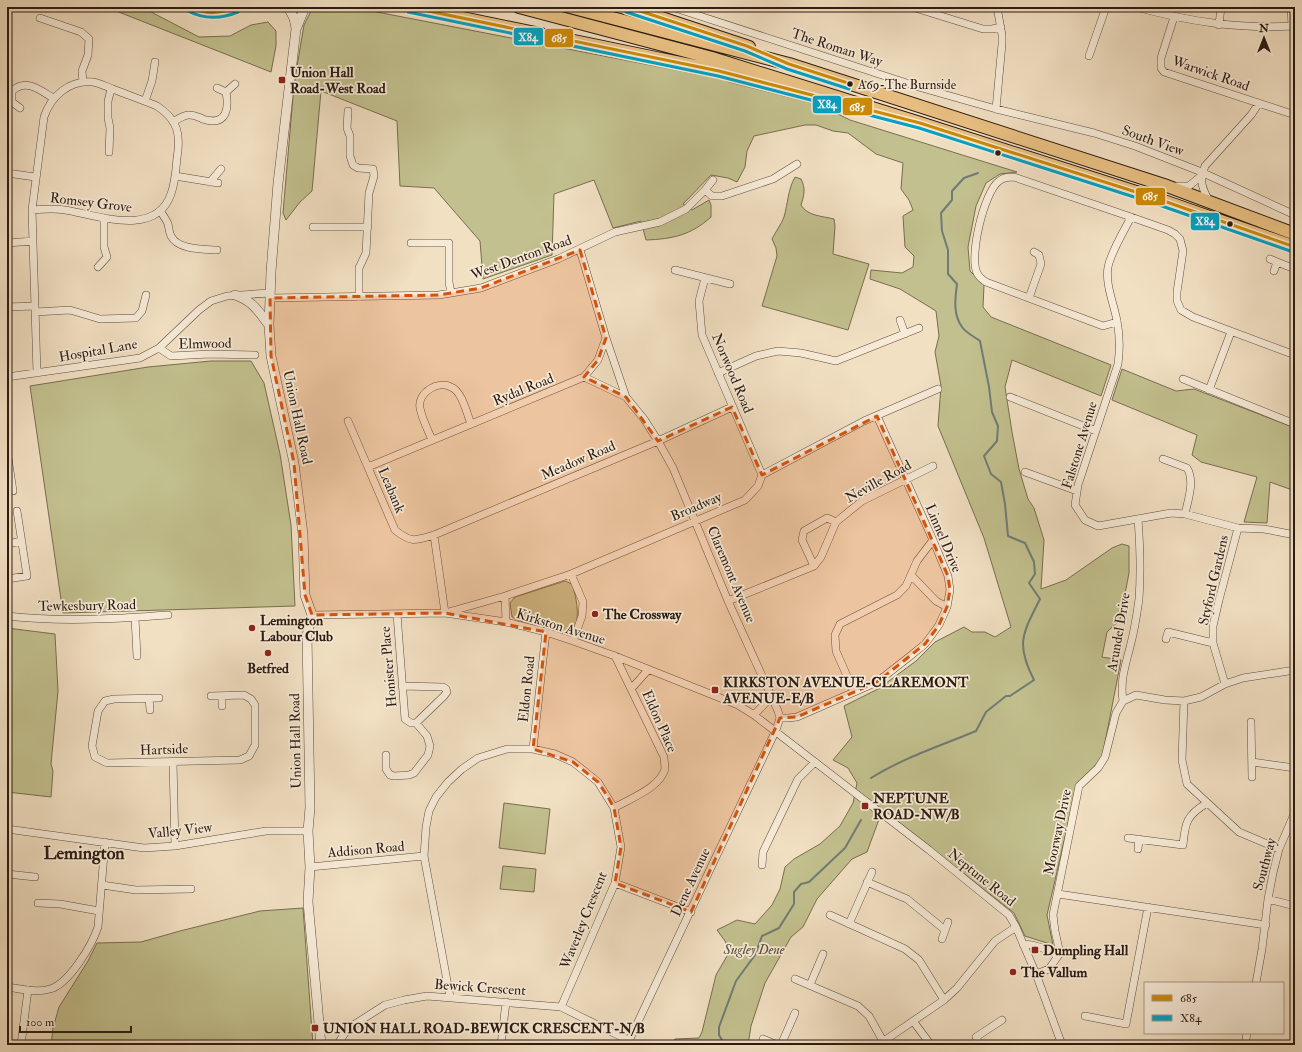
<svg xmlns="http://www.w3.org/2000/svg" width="1302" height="1052" viewBox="0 0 1302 1052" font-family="'IM FELL Double Pica',serif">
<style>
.green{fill:#c2c08e;stroke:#776e50}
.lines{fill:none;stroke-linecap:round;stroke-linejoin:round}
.stream{stroke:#6f7c76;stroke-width:2}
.minor-casing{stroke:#5e4c3e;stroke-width:8}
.tertiary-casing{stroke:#5e4c3e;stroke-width:10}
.secondary-casing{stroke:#2c1b12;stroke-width:12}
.trunk-casing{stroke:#2c1b12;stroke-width:14}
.minor{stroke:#f7ebd8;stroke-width:7}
.tertiary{stroke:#f7ebd8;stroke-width:9}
.secondary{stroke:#f7ebd8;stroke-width:10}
.trunk{stroke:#e9c082;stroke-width:12}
.bus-1-casing{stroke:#f7ebd8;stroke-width:6}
.bus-2-casing{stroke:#f7ebd8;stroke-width:6}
.bus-1{stroke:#ce8a04;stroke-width:3}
.bus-2{stroke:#02a2c5;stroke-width:3}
.marked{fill:#d5530d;fill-opacity:0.2;stroke:#d5530d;stroke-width:3;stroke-dasharray:8 5;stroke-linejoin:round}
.poi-dot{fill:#8f2418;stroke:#f7ebd8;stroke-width:1.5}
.bus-dot{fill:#2c1b12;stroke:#f7ebd8;stroke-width:1.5}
.labels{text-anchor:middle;stroke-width:3.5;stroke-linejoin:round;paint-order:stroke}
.bus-label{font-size:13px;fill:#2c1b12;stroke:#f7ebd8;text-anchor:start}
.street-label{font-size:14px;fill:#2c1b12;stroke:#f7ebd8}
.poi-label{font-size:14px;font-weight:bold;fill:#2c1b12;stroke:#f7ebd8;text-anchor:start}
.park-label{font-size:14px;font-style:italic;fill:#594d37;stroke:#f7ebd8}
.district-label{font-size:18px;font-weight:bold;fill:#2c1b12;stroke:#f7ebd8}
.line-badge{stroke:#f7ebd8;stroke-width:1.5}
.badge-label{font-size:11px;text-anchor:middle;font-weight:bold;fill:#fff}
</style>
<rect width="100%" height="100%" fill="#f2e0c3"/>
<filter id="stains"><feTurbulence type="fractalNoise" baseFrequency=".005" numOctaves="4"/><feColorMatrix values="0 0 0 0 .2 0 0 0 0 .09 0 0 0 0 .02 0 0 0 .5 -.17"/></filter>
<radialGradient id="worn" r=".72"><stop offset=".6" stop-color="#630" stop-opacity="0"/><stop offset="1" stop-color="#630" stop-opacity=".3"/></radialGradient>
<path class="green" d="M106,7H145L153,13L199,37L230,36L251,25L268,22L276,31V46L271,72Z
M313,7H361L377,12L722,79L729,82L820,105L850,120L1017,172L1000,174L986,183L976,206L968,247L970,271L984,285L983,307L991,317L1111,365L1101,396L1012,360L1005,387L1012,432L1019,469L1028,499L1034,508L1044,540L1041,589L1066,580L1112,548L1122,544L1129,546V573L1120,620L1107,632L1102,657L1121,660L1102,758L1077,785L1047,915L1053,945L1025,936L1014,913L884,811L878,822L867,852L852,859L817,899L803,927L791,937L765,983L751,1026L748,1045H670L675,1039L699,1038L702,1032L716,975L727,956L728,948L725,941L717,930L737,920L755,924L772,905L780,889L785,867L794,859L820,844L840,826L853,803L857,783L848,768L833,760L852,737L844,706L878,689L916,661L935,642L964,627L972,632H985L995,637L1011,627L984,538L938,426L941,386L935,352L939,336L936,311L900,289L870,279L871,270L902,273L913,267L914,256L905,247L903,216L913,210L909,200L901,189L903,163L876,154L848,133L833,131L816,125H805L754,136L747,151L745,167L737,182L728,178L711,175L683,204L692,210L709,200L711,205V217C691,235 673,239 646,240L641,221L613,228L594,180L554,194L552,255L483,279L480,241L434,188L400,186L397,121L321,91L312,191L300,202L286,220L283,213L294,85L304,25Z
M795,177L801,179C806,188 804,196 801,205C807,216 822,216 834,219L835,226L833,254L869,264L848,330L762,306L777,256L776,248L772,239C776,231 781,225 784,217C788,203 788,189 795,177Z
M211,361H251L264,383L280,454L291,525L295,606L63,613L30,386L148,367Z
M1122,369L1176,391L1194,389L1295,428V491L1270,482L1267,523L1244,522L1257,477L1201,462L1192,455L1197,435L1112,400Z
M565,581L572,584C576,595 580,616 575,627C574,629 570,632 568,634L517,620L512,617L510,603L515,597Z
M7,628L55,634L58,691L51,764L53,771L51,797L7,792Z
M504,803L550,809L545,854L499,848Z
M503,866L536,869L534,892L500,889Z
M303,908L313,1045H51L53,1028L59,1007L88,961L97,943L141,942L180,931L260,911Z"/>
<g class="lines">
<path class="stream" d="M871,778C903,758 940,746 976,731L986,712L1006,696H1010L1034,680C1015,643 1023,633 1040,599L1029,583L1035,574L1034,562L1025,543L1008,536L1005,504L1001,482L991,474L984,456L997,441L998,426L992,412L989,387L980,341C975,337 966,333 962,327C953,315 955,299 957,284L948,274V250L942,231L941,213L952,200V191L964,178L978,173
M725,1045L719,1035V1027L736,981L755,955L762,936L779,928L794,904V892L801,884L809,882L845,848L861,820"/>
<g class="minor-casing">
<path id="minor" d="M672,7L922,88L996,109L1094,133L1135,146L1199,171L1295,215
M912,7L983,29H992L1001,27
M1136,7C1191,22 1238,29 1295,26
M1291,7L1292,26
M1174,17L1161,58V68L1164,72L1295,115
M40,18L81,32L89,39L88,55L82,71L83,82
M1219,25L1221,7
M1089,56L1106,7
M217,88L226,92L235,84
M145,101L152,81L155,62
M12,102V91C26,78 40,90 53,98
M7,106L12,102L20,108
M996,109L1002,44V35L997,7
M348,111L347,128L350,136V156L353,165L358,168L373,169L374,176L369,193L366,253L359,268V297
M173,122C178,119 182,116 188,115C195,114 199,118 206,120C227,125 229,108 226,92
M109,152L110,128L108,118V101L111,89
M7,173L35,177
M175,176L218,183
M210,182L221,169
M1177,186H1189L1201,176
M705,190L712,196H722L773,179L797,164
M1209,201C1202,188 1199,181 1205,166L1251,115L1259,103
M32,210C43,209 54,208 65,210C97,215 156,238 171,194C175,183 176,170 177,158C181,134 178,120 157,106C142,100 128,95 113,89C107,87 99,83 93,82C69,80 51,96 44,117L32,210L37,373
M160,211C163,215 166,219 168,224C169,228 169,232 171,236C178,250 203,249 217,250
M1131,217C1124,231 1111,252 1108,267C1105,284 1114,304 1117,321C1120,336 1120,349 1118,364L1078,485L1075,505L1085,520L1098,526L1171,513L1185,514L1238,528L1264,529L1295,535
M313,227H368
M7,243L33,241
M411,243H449V282L451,293
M580,250L606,338L626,397L644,419L658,441L673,468L728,601L778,711L780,718H788L797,717L877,682L909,657L925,644L939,625L947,607L950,590L948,576L933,540L877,416
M1270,259L1277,262L1274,271
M1277,262L1295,269
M98,267L107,257L104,247V218
M675,270L730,284
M705,278L699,301L702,335L762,475
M270,298L439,295L481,288L558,259L615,232L660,222L686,209L705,190L713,180
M1029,298L1041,264L1039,255L1034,252
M7,307L35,306
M35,312L70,310L100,319L136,318L142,311L146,295
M900,320L905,334
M1117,322L1103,326L986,282C983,280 979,277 977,273C969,256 984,192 999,181C1004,177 1009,177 1014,177L1131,217L1168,230L1175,234L1180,239L1183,251L1177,292V301L1181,310L1193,317L1295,355
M159,348L171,356L210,354L255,355
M718,373L756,356L778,351L801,353L836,361L919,328
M7,377L140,358L159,348L199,310L211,301L227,296L270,293
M584,377L626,397
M1183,379L1295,424
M1209,390L1231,332
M1010,397L1096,431
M348,421L395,530C411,543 415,541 434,535L658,441L732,407
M432,440C428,430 422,419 420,408C417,393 438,380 451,387C462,391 467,414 471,424
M7,451L13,491
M1163,459L1187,468C1195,481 1188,500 1185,514
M368,467L584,377L598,360L606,338
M1025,472L1077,491
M434,535L445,613L505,596L571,574L745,500L758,486L762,475L864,421L938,389
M7,544L22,541
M814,566L802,540L804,531L827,518L836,522
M571,574L583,602L582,616L573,641
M911,575L936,601L947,607
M7,579L27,576L17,511
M505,596L506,622
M728,601L814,566L821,557L836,522L862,501L933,466
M312,615L445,613L506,622L546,632L573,641L615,656L738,705L754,715L929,850L1009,915L1016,927L1036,974L1062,1045
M7,616C60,622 114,619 168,615
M135,618L137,656
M1166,639L1168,632L1213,643
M1295,640L1294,659L1295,663
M1225,684L1213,643V626L1219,600L1238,528
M402,686L443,687L446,689L447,692L444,696L416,723
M631,689L648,670
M854,692L836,651L835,635L840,624L897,595L906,586L917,561L933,540
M222,696V706
M149,698L150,710
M159,698L114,699L105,701L98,711L92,746L95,757L107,763L240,760L249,756L255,745V705L251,699L244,695L211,696
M1123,701C1120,680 1125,667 1130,647C1134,632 1137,614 1139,599C1141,572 1140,545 1138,519
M1123,701L1136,695L1165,700L1184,701L1201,697L1225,684L1243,678L1295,670
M1184,701L1182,760L1187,784L1239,832L1279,849
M754,715L771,697
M1251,722L1252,777
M533,749L546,632
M386,755V769L390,775L394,776L409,775L414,773L428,755L430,746L427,736L416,723H411L405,719L397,614
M173,762L175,846
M1252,762L1295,768
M614,808C629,799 660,788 665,769C665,765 664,760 664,757L615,656
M7,829L144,848L175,846L266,831H308
M1128,838L1183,845C1185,822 1187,815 1207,803
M1138,849L1139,839
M762,865L763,852L798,779L815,762
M310,867L424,856
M7,874L35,877
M867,882L907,899L945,930
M615,883L691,912
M102,885L136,890L191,889
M1058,894L1266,925
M1268,899L1295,906
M38,903L60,904L99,911
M830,915L905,949L919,960L944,1000
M849,924L872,872
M942,939L948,922
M1023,944C1036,944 1046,949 1058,956
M1036,974L1049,969L1058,956L1059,949L1055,931L1053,915L1079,786L1098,768L1105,757L1116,713L1123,701
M795,979L858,1006L869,1016L883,1041
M1256,983L1262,949L1268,899L1273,873L1279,849L1295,812
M810,985L823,954
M7,987C21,989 36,993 50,989C69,984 92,945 98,927L105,842
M450,997L424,856L426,827L429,811L436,797L448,782L462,769L478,758L507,749H533L555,754L573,762L598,782L614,808L621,847L615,883L561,1007
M1085,1016L1126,1024L1148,907
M913,1021L931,1045
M763,1039L777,1045
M21,1045L28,990
M339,1045V1042L345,1033L355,1024L385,1005L404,1000L427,996L561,1007L628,1040
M501,1045L506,1002
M627,1045L776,730L780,718
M781,1045L795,1013
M878,1045L944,1000L957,988L995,941L1016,927
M980,1045L976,1037L1002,1020
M1245,1045L1247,1033"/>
</g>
<g class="tertiary-casing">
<path id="tertiary" d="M288,7L294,18L296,28
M305,7L296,29L278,183L271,272L269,325L271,356L294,463L303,534L305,595L312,615L307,635L310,808L308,831L310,867L308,902L321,1045
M235,295C253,301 258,311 269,325"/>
</g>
<g class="secondary-casing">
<path id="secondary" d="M190,7C205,16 221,14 236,7"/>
</g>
<g class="trunk-casing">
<path id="trunk" d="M409,7L719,71L768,83
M519,7L712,58L920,123L1161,200L1295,247
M570,7L789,64L1167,186L1295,234
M628,7L749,47"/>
</g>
<use href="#minor" class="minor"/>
<use href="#tertiary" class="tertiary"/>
<use href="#secondary" class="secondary"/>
<use href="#trunk" class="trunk"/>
<g class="bus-1-casing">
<path id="bus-1" d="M190,7C206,15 220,14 236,7
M409,7L719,71L920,123L1161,200L1295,247
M628,7L747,46L789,64L851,84"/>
</g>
<g class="bus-2-casing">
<path id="bus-2" d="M188,11C205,20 221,19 238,12
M408,12L718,76L919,128L1159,205L1293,252
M626,12L745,51L787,69L849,89"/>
</g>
<use href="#bus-1" class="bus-1"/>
<use href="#bus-2" class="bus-2"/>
</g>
<path class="marked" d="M580,250L606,338L598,360L584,377L626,397L658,441L732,407L762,475L877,416L948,576L950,590L947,607L939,625L925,644L877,682L797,717L780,718L691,912L615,883L621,847L614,808L608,797L598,782L573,762L533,749L546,632L445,613L312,615L305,595L294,463L271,356L270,298L439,295L481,288Z"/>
<g class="poi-dot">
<rect x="278" y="76" width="8" height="8" rx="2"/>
<circle cx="595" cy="614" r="4"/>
<circle cx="252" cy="628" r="4"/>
<circle cx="268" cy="653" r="4"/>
<rect x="711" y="686" width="8" height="8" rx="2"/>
<rect x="861" y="802" width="8" height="8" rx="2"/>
<rect x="1031" y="946" width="8" height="8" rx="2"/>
<circle cx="1013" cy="972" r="4"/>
<rect x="311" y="1024" width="8" height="8" rx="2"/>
</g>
<g class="bus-dot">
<circle cx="850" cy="84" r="3.5"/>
<circle cx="998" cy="153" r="3.5"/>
<circle cx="1230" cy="224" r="3.5"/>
</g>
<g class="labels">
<g class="bus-label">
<text x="858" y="89">A69-The Burnside</text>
</g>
<g class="street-label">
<text transform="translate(837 47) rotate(18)" y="5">The Roman Way</text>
<text transform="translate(1211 73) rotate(19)" y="5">Warwick Road</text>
<text transform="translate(1153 140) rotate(20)" y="5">South View</text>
<text transform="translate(91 202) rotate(7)" y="5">Romsey Grove</text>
<text transform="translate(521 257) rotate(-20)" y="5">West Denton Road</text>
<text transform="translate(205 343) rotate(-1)" y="5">Elmwood</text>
<text transform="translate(98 350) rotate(-10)" y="5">Hospital Lane</text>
<text transform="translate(733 373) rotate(67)" y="5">Norwood Road</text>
<text transform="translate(523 389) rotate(-22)" y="5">Rydal Road</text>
<text transform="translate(298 417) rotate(78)" y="5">Union Hall Road</text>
<text transform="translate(1079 445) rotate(-73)" y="5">Falstone Avenue</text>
<text transform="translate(578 460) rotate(-23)" y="5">Meadow Road</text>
<text transform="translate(878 481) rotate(-29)" y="5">Neville Road</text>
<text transform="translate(392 490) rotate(67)" y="5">Leabank</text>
<text transform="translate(696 506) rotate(-23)" y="5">Broadway</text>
<text transform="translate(944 538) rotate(67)" y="5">Linnel Drive</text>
<text transform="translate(732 574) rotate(67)" y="5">Claremont Avenue</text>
<text transform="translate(1213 580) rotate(-77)" y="5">Styford Gardens</text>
<text transform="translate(87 605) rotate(-1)" y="5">Tewkesbury Road</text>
<text transform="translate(561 626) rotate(17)" y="5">Kirkston Avenue</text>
<text transform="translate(1118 632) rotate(-80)" y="5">Arundel Drive</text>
<text transform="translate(388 667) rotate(-95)" y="5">Honister Place</text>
<text transform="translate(526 689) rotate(-84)" y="5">Eldon Road</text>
<text transform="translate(660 721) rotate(66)" y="5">Eldon Place</text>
<text transform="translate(295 741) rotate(-91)" y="5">Union Hall Road</text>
<text transform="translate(164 749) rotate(-2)" y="5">Hartside</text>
<text transform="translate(180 830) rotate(-6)" y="5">Valley View</text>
<text transform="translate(1057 832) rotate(-78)" y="5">Moorway Drive</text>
<text transform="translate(366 849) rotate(-5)" y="5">Addison Road</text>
<text transform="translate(1264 864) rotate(-75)" y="5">Southway</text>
<text transform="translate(982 877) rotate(39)" y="5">Neptune Road</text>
<text transform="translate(690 882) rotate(-65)" y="5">Dene Avenue</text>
<text transform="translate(583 920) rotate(-68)" y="5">Waverley Crescent</text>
<text transform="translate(480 987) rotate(4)" y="5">Bewick Crescent</text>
</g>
<g class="poi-label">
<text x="290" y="77">Union Hall<tspan x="290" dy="16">Road-West Road</tspan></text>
<text x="603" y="619">The Crossway</text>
<text x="260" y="625">Lemington<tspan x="260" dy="16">Labour Club</tspan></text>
<text x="268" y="673" text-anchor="middle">Betfred</text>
<text x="723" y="687">KIRKSTON AVENUE-CLAREMONT<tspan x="723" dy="16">AVENUE-E/B</tspan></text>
<text x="873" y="803">NEPTUNE<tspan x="873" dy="16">ROAD-NW/B</tspan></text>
<text x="1043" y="955">Dumpling Hall</text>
<text x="1021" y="977">The Vallum</text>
<text x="323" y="1033">UNION HALL ROAD-BEWICK CRESCENT-N/B</text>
</g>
<g class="park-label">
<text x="754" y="954">Sugley Dene</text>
</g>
<g class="district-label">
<text x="84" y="859">Lemington</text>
</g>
</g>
<g class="line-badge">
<rect x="513" y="27" width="31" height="19" rx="4" fill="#02a2c5"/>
<rect x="544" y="28" width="30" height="20" rx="4" fill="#ce8a04"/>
<rect x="812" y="95" width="30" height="19" rx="4" fill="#02a2c5"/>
<rect x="842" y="97" width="31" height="19" rx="4" fill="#ce8a04"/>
<rect x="1135" y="187" width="31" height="19" rx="4" fill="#ce8a04"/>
<rect x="1190" y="212" width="30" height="19" rx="4" fill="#02a2c5"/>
</g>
<g class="badge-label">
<text x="528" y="41">X84</text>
<text x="559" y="42">685</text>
<text x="827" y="108">X84</text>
<text x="857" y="111">685</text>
<text x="1150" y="200">685</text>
<text x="1205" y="225">X84</text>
</g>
<rect width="1302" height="1052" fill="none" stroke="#f2e0c3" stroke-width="24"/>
<rect x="8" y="8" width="1286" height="1036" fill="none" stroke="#2c1b12" stroke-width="2"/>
<rect x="12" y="12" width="1278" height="1028" fill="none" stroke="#2c1b12"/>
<rect x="1144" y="982" width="140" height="52" fill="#f7ebd8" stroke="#a69889"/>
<rect x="1152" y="995" width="20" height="6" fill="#ce8a04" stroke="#a69889"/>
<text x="1180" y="1002" font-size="12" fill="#2c1b12">685</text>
<rect x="1152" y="1015" width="20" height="6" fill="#02a2c5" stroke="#a69889"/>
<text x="1180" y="1022" font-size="12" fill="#2c1b12">X84</text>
<g transform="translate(1264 38)" stroke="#f7ebd8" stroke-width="3" paint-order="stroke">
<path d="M0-3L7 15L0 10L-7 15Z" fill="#2c1b12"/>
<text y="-6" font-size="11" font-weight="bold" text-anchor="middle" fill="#2c1b12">N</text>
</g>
<path d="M20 1026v6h111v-6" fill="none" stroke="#2c1b12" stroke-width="2"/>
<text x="26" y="1026" font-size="12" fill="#2c1b12" stroke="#f7ebd8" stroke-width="3" paint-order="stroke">100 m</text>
<rect width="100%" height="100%" filter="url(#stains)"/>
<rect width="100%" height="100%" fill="url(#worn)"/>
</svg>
